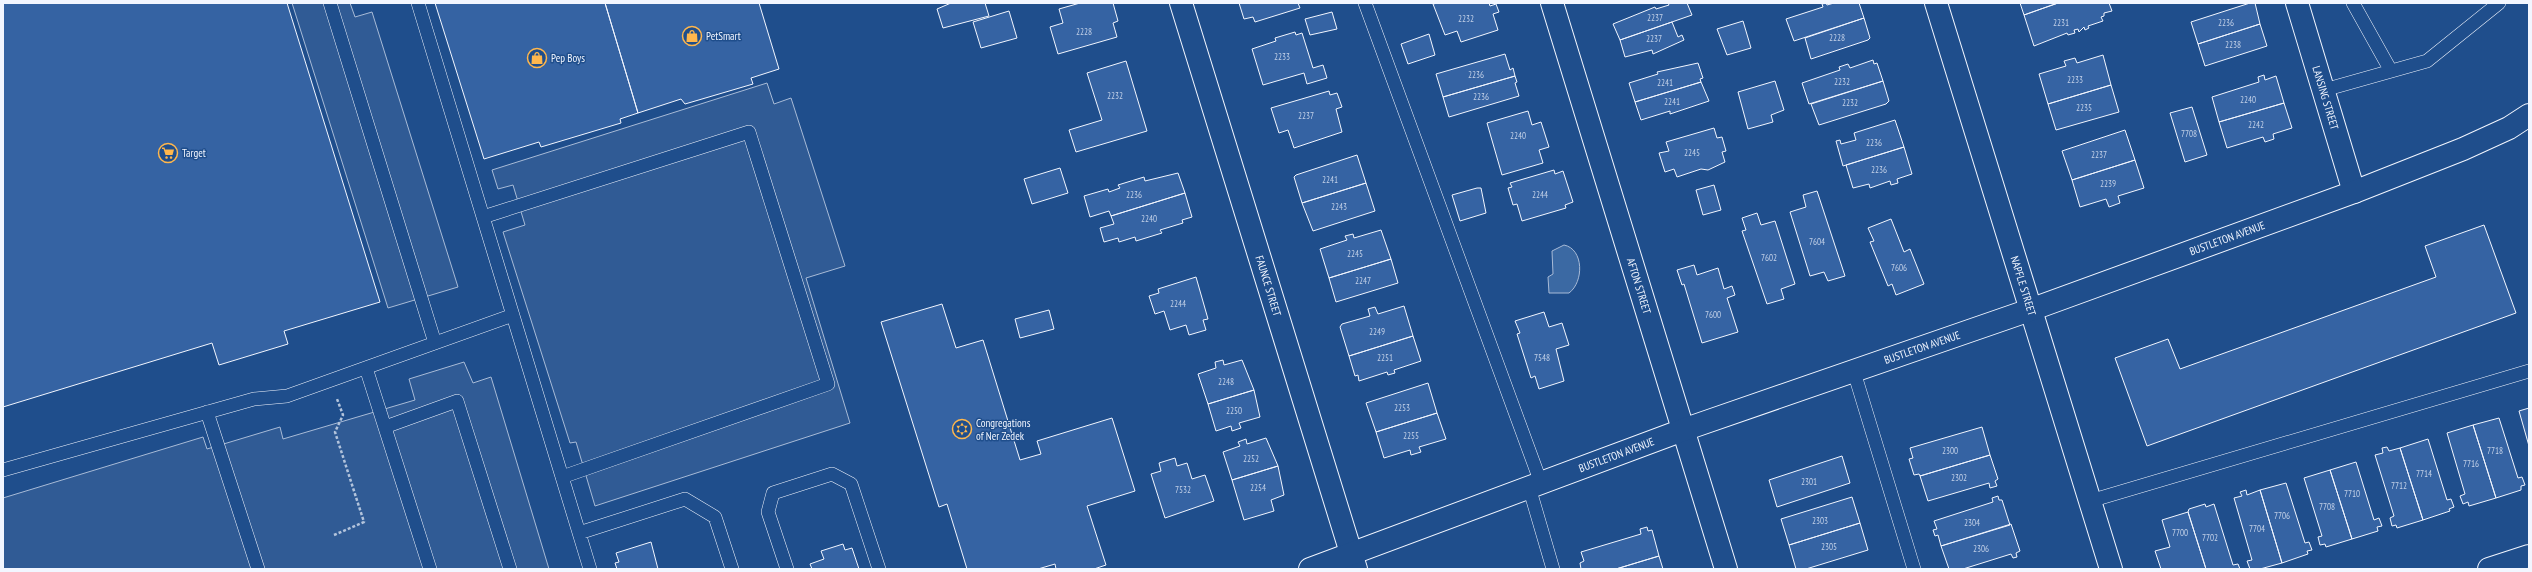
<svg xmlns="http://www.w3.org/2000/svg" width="2532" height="572" viewBox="0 0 2532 572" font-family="'PT Sans Narrow',sans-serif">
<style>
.parking{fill:#305b95;stroke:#a8bbd7}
.water{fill:#3b69a3;stroke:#a8bbd7}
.building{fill:#3563a3;stroke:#f2f6ff}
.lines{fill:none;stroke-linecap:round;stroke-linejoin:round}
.service-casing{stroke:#f2f6ff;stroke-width:14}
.minor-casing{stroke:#f2f6ff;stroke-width:24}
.primary-casing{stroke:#f2f6ff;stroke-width:24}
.path{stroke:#b3c4dc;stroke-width:2.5;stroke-dasharray:3 2;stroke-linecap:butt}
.service{stroke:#1f4e8c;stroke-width:13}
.minor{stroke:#1f4e8c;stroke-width:22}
.primary{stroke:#1f4e8c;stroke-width:22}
.labels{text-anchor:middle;stroke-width:3;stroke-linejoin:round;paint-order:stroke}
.number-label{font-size:9px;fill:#c3d1e8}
.poi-label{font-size:11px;fill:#f2f6ff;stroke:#1f4e8c;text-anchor:start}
.street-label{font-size:11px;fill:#f2f6ff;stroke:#1f4e8c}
</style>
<rect width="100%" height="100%" fill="#1f4e8c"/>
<path class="parking" d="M292,3H350L355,17L372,12L458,287L388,308Z
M767,83L774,104L791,98L845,266L806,278L850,423L595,506L576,442L570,443L503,232L525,225L513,185L498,189L492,170Z
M464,362L473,383L491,377L549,569H3V498L203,437L207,449L280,427L283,439L415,400L409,379Z"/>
<path class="water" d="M1564,245C1584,249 1584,282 1569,293H1549L1548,277L1553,274L1552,251Z"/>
<path class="building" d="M3,3H287L380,302L284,331L288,344L219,365L212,343L3,407Z
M435,3H605L638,113L620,119L621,123L541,147L539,142L484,159Z
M605,3H759L779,69L751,78L753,84L685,104L681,99L638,113Z
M951,3H985L989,16L943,28L937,9Z
M1080,3H1113L1118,21L1113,23L1117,37L1058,54L1050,27L1063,23L1059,9Z
M1239,3H1298L1300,8L1255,22L1253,17L1244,19Z
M1438,3H1489L1490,6L1496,4L1499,12L1493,14L1498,30L1461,42L1457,31L1445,35L1433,4Z
M1668,3H1687L1692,15L1620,40L1613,24L1655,7L1656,9L1669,5Z
M1826,3L1827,5L1834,3H1859L1864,18L1794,41L1786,19L1823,7L1822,4Z
M2020,3H2058L2024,15Z
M2058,3H2109L2112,11L2104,13V16L2101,17L2103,21L2088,26L2089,28L2085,30L2084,27L2079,32L2078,29L2074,30L2075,33L2068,35L2067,33L2034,46L2024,15Z
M2250,3H2255L2260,24L2198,44L2191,22Z
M1009,11L1017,38L981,48L973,22Z
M1332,12L1337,29L1310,35L1305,19Z
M1864,18L1870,38L1868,40L1811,59L1805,38Z
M1743,21L1751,48L1727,55L1717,29Z
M1672,22L1678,37L1682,35L1684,40L1653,54L1652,50L1625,57L1620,40Z
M2260,24L2267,46L2205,66L2198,44Z
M1295,32L1296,35L1302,33L1313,68L1323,65L1327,78L1307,84L1304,73L1263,85L1252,49L1276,41L1275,38Z
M1429,34L1435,55L1408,64L1401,44Z
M1505,54L1510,70L1513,68L1515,76L1443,97L1436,74Z
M2103,55L2111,85L2048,104L2039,74L2066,66L2064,61L2075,58L2077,63Z
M1873,60L1874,64L1877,63L1883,81L1809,104L1802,83L1840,70L1839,67L1848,64L1850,68Z
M1126,61L1147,131L1076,152L1069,130L1102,120L1087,73Z
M1698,63L1703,78L1700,79L1701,82L1635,102L1629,83L1658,74L1657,72Z
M2264,75L2265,80L2276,76L2284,103L2219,122L2212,97L2259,82L2258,77Z
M1515,76L1517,82L1515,83L1519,96L1449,117L1443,97Z
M1775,81L1784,110L1771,115L1773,122L1748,129L1738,92Z
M1883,81L1889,101L1886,104L1819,125L1811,104Z
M1701,82L1709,101L1670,114V111L1641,120L1635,102Z
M2111,85L2119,112L2056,130L2048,104Z
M1329,91L1330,95L1337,93L1342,107L1336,109L1342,132L1294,148L1288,130L1279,133L1271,108Z
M2284,103L2292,128L2273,134L2274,139L2265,142L2263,137L2227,148L2219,122Z
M2192,107L2207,155L2185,162L2170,113Z
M1528,111L1532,125L1541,122L1549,147L1539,150L1543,163L1502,175L1487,123Z
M1895,120L1904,147L1843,166L1836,141L1840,140L1841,144L1856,140L1854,133Z
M1714,128L1717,138L1722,137L1726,151L1722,152L1725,162L1708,170L1701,169L1677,177L1674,169L1665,172L1659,153L1669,151L1666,142Z
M2125,130L2135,160L2072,180L2062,151Z
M1904,147L1912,174L1897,179L1898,183L1891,185L1890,181L1870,188L1869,184L1853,188L1846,165Z
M1357,155L1366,183L1302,203L1294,177L1296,175Z
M2135,160L2144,188L2118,196L2120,203L2109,207L2106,199L2080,207L2072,180Z
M1060,168L1068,193L1032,204L1024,179Z
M1554,170L1555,174L1563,171L1573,202L1565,205L1566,208L1522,221L1517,204L1513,205L1508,188L1512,187L1510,183Z
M1178,173L1185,193L1111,216L1109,211L1090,217L1084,196L1108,189L1109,192L1120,188L1118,185L1144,177L1145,181Z
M1366,183L1375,211L1313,231L1302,203Z
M1714,185L1721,210L1703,215L1696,190Z
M1477,188H1481L1486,213L1460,221L1452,195Z
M1817,191L1845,276L1828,281L1824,272L1810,276L1790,212L1806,207L1803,195Z
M1185,193L1192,217L1182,220L1183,223L1160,230L1162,233L1136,241L1135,237L1119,242L1118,238L1104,242L1100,228L1114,224L1111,216Z
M1757,213L1761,225L1775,221L1795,284L1781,289L1784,299L1767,304L1742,231L1746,230L1742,218Z
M1891,219L1904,252L1910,249L1924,284L1896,295L1892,284L1888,286L1870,242L1874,241L1868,228Z
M2484,225L2516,313L2147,446L2115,358L2168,339L2180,369L2436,277L2425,246Z
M1381,230L1391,259L1329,278L1320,249L1347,240L1345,236L1353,234L1354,238Z
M1391,259L1398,283L1336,302L1329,278Z
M1694,265L1697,275L1718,268L1724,289L1732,286L1735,295L1727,298L1738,332L1702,343L1684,284L1682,285L1677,270Z
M1196,277L1208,319L1203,320L1206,330L1189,335L1186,325L1170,330L1164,311L1155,314L1149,296L1159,293L1158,289Z
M942,304L956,348L983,340L1020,460L1041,454L1037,441L1112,418L1135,491L1087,506L1106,565L1094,569H1056L1055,564L1038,569H967L947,504L939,507L881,322Z
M1404,306L1413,336L1349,356L1340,327L1342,324L1370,316L1368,309L1375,307L1378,314Z
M1049,310L1054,329L1020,338L1015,319Z
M1544,312L1549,327L1562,323L1569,345L1556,349L1564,381L1539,389L1535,376L1531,378L1517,334L1520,333L1515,321Z
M1413,336L1421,361L1394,370L1395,373L1388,375L1387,372L1359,381L1358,375L1355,376L1349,356Z
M1223,360L1224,365L1242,360L1254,390L1208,404L1198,374L1216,368L1215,362Z
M1428,383L1437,413L1376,432L1366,403Z
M1254,390L1260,417L1239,423L1241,428L1232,431L1231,426L1216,431L1208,404Z
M2529,408V446L2519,411Z
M1437,413L1446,439L1419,447L1421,452L1411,455L1410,450L1384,458L1376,432Z
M2499,418L2518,478L2522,477L2525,485L2521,486V490L2496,498L2473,425Z
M2473,425L2496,498L2469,506L2468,502L2463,504L2460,496L2465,494L2447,433Z
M1982,427L1990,455L1920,476L1919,474L1914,475L1909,459L1913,458L1910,448Z
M1266,438L1278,466L1232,480L1223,452L1240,446L1238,442L1246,439L1247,444Z
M2428,439L2447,500L2451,499L2454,507L2449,509L2450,511L2423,520L2400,448Z
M2387,447L2389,451L2400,448L2423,520L2397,528L2396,525L2392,526L2390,518L2394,516L2375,455L2383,453L2382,448Z
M1990,455L1998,479L1995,481L1997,486L1990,488L1989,483L1928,501L1920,476Z
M1842,456L1850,483L1777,507L1769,480Z
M1175,458L1177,466L1187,463L1192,479L1205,475L1214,501L1165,518L1151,474L1161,471L1159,463Z
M2356,462L2374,520L2379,518L2382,526L2377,527L2378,531L2352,539L2330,470Z
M1278,466L1284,495L1271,500L1274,511L1244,520L1232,480Z
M2330,470L2352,539L2326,547L2325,544L2320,545L2318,537L2322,536L2304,478Z
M2286,483L2305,543L2309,542L2312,550L2307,551L2308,554L2282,563L2260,490Z
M2246,490L2247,495L2260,490L2282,563L2260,569H2250L2247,561L2252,560L2234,498L2242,496L2240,492Z
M1998,496L1999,500H2002L2010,525L1941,546L1938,535L1935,536L1933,530L1937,529L1934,521L1993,502L1992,498Z
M1852,497L1860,523L1789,545L1781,519Z
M2205,504L2206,507L2214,504L2233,565L2238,564L2240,569H2206L2188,512L2189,509Z
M2188,512L2206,569H2161L2155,551L2170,547L2162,520Z
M1860,523L1868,550L1806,569H1796L1789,545Z
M2011,524L2020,551L2016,553L2017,557L2013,558L2011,554L1963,569H1949L1941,546Z
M1647,527L1648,531L1652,530L1659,556L1616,569H1581L1580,563L1584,561L1581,552L1641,534L1640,529Z
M651,542L658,569H617L615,563L619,562L616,553Z
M843,544L845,550L852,548L859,569H812L810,564L824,559L821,551Z
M1659,556L1663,569H1616Z"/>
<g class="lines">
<g class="service-casing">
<path id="service" d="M330,3L435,343
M418,3L590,569
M1365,3L1541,483
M2353,3L2391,71
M2324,90L2427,61L2499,3
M483,217L749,132L828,384L562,477
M366,368L430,569
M1854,372L1914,569
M207,412L258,569
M385,427L457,401L510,569
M3,470L254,399L287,396L513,315
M1529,487L1553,569
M2090,501L2529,371
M579,533L685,499L715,517L732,569
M787,569L768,512L773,493L832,474L851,484L879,569"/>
</g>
<g class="minor-casing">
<g id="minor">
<path id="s1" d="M1181,3L1356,569"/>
<path id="s2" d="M1552,3L1726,569"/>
<path id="s3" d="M1936,3L2111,569"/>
<path id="s4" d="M2297,3L2354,192"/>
<path d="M2489,569L2529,556"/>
</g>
</g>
<g class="primary-casing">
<g id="primary">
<path id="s5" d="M1310,569L1683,430L2030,310L2354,192L2463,149L2509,128L2529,115"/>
</g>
</g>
<path class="path" d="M334,535L364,522L335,432L343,415L337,399"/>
<use href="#service" class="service"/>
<use href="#minor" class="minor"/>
<use href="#primary" class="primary"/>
</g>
<defs>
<g id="shop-ring" transform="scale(1)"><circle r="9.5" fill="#1f4e8c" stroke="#ffb74d" stroke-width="1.5"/><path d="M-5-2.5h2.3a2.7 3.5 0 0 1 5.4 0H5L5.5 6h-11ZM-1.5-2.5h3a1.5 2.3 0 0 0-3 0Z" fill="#ffb74d"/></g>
<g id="supermarket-ring" transform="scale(1)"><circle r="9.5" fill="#1f4e8c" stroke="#ffb74d" stroke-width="1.5"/><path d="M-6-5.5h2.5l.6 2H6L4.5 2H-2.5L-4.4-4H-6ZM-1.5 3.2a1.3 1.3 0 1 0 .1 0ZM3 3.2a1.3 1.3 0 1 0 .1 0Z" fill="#ffb74d"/></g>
<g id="synagogue-ring" transform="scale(1)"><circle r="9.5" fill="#1f4e8c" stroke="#ffb74d" stroke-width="1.5"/><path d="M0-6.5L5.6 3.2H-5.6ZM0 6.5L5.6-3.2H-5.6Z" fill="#ffb74d"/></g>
</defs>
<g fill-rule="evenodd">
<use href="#shop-ring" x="692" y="36"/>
<use href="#shop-ring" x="537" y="58"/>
<use href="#supermarket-ring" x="168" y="153"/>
<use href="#synagogue-ring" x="962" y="429"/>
</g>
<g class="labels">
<g class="number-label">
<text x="1655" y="21">2237</text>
<text x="1466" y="22">2232</text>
<text x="2061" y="26">2231</text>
<text x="2226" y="26">2236</text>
<text x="1084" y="35">2228</text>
<text x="1837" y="41">2228</text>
<text x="1654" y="42">2237</text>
<text x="2233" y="48">2238</text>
<text x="1282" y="60">2233</text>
<text x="1476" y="78">2236</text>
<text x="2075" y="83">2233</text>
<text x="1842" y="85">2232</text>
<text x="1665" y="86">2241</text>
<text x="1115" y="99">2232</text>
<text x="1481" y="100">2236</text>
<text x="2248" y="103">2240</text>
<text x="1672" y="105">2241</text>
<text x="1850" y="106">2232</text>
<text x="2084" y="111">2235</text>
<text x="1306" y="119">2237</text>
<text x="2256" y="128">2242</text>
<text x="2189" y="137">7708</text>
<text x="1518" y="139">2240</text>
<text x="1874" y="146">2236</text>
<text x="1692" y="156">2245</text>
<text x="2099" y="158">2237</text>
<text x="1879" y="173">2236</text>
<text x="1330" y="183">2241</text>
<text x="2108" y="187">2239</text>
<text x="1134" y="198">2236</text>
<text x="1540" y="198">2244</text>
<text x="1339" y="210">2243</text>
<text x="1149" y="222">2240</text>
<text x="1817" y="245">7604</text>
<text x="1355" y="257">2245</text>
<text x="1769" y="261">7602</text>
<text x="1899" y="271">7606</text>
<text x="1363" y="284">2247</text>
<text x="1178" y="307">2244</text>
<text x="1713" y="318">7600</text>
<text x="1377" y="335">2249</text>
<text x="1385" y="361">2251</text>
<text x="1542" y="361">7548</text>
<text x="1226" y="385">2248</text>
<text x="1402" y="411">2253</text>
<text x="1234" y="414">2250</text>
<text x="1411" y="439">2255</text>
<text x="1950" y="454">2300</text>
<text x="2495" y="454">7718</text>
<text x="1251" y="462">2252</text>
<text x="2471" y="467">7716</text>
<text x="2424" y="477">7714</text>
<text x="1959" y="481">2302</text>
<text x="1809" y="485">2301</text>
<text x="2399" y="489">7712</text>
<text x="1258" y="491">2254</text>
<text x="1183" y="493">7532</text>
<text x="2352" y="497">7710</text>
<text x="2327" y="510">7708</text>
<text x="2282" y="519">7706</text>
<text x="1820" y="524">2303</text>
<text x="1972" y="526">2304</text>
<text x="2257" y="532">7704</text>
<text x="2180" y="536">7700</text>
<text x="2210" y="541">7702</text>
<text x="1829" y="550">2305</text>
<text x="1981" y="552">2306</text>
</g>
<g class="poi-label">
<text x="706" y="40">PetSmart</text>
<text x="551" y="62">Pep Boys</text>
<text x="182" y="157">Target</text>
<text x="976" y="427">Congregations<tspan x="976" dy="13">of Ner Zedek</tspan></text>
</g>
<g class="street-label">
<text dy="4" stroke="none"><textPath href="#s4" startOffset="99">LANSING STREET</textPath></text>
<text dy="4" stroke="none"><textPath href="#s5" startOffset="975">BUSTLETON AVENUE</textPath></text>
<text dy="4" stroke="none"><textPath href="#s1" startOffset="296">FAUNCE STREET</textPath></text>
<text dy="4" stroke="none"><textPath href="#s2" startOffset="296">AFTON STREET</textPath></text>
<text dy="4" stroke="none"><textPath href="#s3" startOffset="296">NAPFLE STREET</textPath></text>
<text dy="4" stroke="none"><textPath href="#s5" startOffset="651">BUSTLETON AVENUE</textPath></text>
<text dy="4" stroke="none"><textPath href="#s5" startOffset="327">BUSTLETON AVENUE</textPath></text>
</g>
</g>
<rect width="2532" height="572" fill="none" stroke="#f2f6ff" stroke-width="8"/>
</svg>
